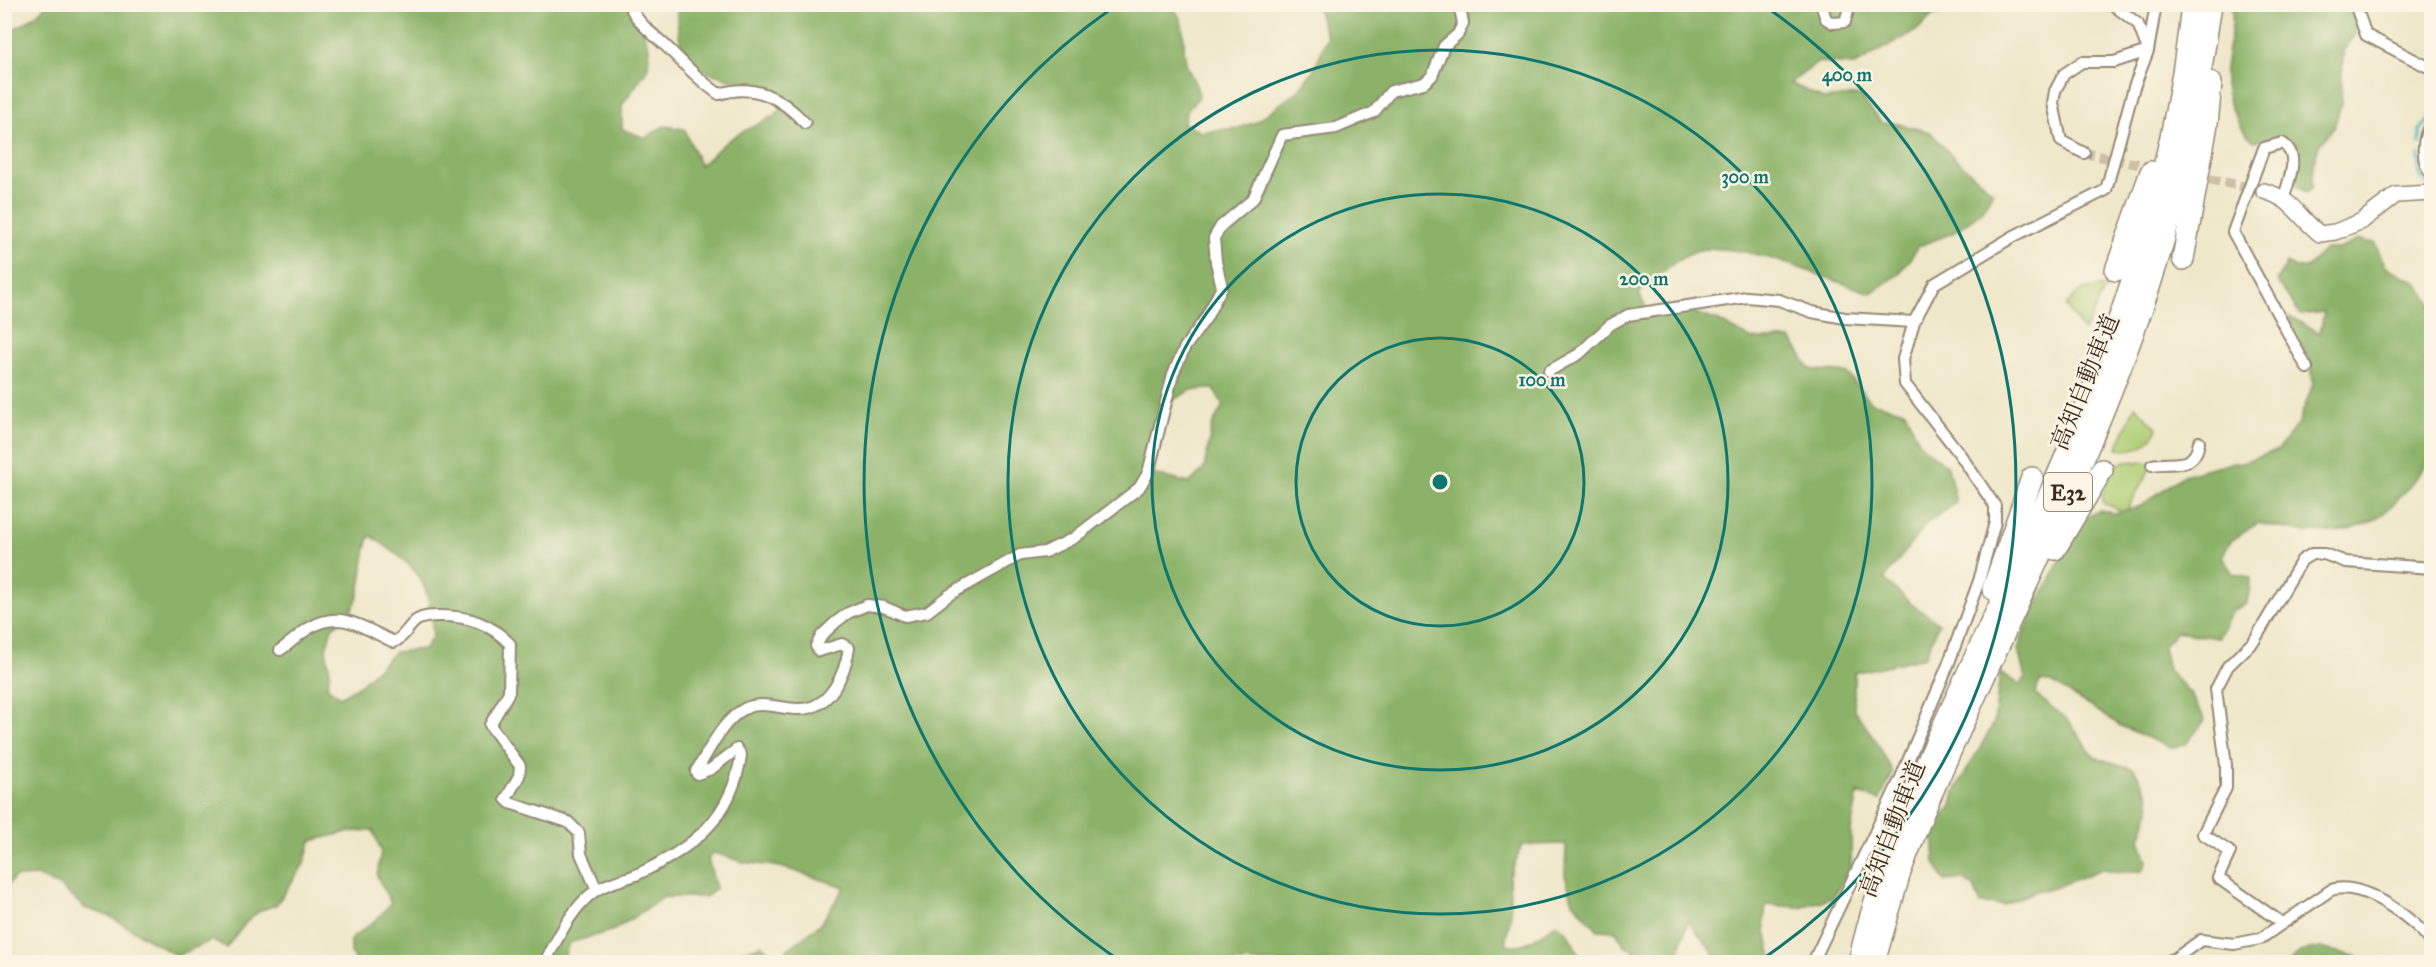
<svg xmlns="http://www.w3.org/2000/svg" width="2436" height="967" viewBox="0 0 2436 967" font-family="'IM FELL Great Primer','Noto Serif JP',serif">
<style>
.green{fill:#afcf76;stroke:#757c4a;stroke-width:1.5}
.forest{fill:#8bb267;stroke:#636e42;stroke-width:1.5;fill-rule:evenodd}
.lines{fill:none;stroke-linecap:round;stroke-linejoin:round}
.stream{stroke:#44b4bc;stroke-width:3}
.street-tunnel{stroke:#cbc1a7;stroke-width:10;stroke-dasharray:10 5;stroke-linecap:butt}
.street-casing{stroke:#958874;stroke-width:14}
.secondary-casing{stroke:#958874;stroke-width:18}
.highway-casing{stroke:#958874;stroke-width:24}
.street{stroke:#fff;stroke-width:10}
.secondary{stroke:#fff;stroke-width:15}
.highway{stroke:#fff;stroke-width:21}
.ring{fill:none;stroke:#0f766e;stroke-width:3}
.labels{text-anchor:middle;stroke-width:5;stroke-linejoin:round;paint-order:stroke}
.shield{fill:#fcf5e5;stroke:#75675a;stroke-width:1.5}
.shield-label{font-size:22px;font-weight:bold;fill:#3b2a1e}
.street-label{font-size:24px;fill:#3b2a1e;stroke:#fcf5e5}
.centre{fill:#0f766e;stroke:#fcf5e5;stroke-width:3}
.ring-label{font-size:18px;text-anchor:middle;font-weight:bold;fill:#0f766e;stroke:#fcf5e5;stroke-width:5;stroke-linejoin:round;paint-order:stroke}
</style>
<rect width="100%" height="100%" fill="#fcf5e5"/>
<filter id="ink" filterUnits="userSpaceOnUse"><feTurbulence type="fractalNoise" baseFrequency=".0167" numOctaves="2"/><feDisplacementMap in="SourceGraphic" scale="12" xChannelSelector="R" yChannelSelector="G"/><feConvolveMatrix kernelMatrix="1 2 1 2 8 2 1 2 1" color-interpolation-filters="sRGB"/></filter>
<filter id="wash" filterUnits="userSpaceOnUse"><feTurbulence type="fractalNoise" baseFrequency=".008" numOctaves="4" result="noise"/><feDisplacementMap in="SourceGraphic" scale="24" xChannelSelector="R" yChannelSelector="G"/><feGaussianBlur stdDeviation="1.35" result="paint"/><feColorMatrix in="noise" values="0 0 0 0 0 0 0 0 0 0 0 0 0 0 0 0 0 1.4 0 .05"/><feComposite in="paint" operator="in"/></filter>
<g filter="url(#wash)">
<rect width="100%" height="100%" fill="#efe7c9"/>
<path class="green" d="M2105,286V289L2084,331L2066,307C2074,290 2088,288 2105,286Z
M2135,406L2157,428C2150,445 2136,452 2117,449Z
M2125,461L2153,463L2127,510L2122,511L2103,503C2102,486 2108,466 2125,461Z"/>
<path class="forest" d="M46,5H630L640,21L649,49L648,68L622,105V129L645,138L664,126L684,129L700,165C711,159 715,150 725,143C742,128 765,125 782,109C777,101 773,94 765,88C758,83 746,83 738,81C691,69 678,61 677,10L669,5H1169C1190,19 1180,46 1187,66C1191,79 1197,81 1199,97L1188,109L1183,123L1201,132L1238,128L1254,123L1298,91L1315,68L1327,37L1317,8L1312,5H1973L1933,15L1916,31L1854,65L1819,62L1790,83L1823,99L1859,95L1882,123H1894L1930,132L1954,158L1993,192L1980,213L1952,233L1919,246L1899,274L1871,293C1823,279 1748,241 1699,250C1680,254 1654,280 1639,293L1649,314L1685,310L1719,321L1751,339H1791L1810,369L1847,373L1870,402L1905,411L1920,444L1948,467L1956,503L1927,523L1884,579L1910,603L1939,623L1925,657L1854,673V710L1877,742L1893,773L1880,800L1858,793L1851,830V866L1833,898L1799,907L1766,905L1764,922L1773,962H1721L1688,921L1676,962H1630L1637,952L1624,945L1616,931L1598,930L1573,902L1565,875L1566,844L1522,845L1509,878L1511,913L1505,944C1525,950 1540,934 1556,924L1567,932L1583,962H718L724,957L762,945L777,958L821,923L845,887L781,867L743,862L715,853L708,859L716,888L706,897H664L614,930L569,943L562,962H356L351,953V939L378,918L391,903L377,876L381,851L373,830L348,832L311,841L304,864L276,905L261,910L248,920L226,948L212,940L177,956L109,916L85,908L61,887L38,876L15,877L5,888L4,32C21,27 35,18 46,5ZM1214,389L1223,405L1212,426L1204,469L1189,483L1153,474L1163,427L1173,400L1191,390ZM370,535C418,569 429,574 433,637L424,649L395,652L360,685L340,697L327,687L330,672L326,649L332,627C371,605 356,571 370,535Z
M2232,5H2360L2363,13L2354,35L2343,51L2341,105L2334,127L2319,145L2313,165L2312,188L2307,192L2295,186C2301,146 2298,130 2254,141C2243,132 2239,123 2233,111C2213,68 2236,45 2232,5Z
M2358,240L2375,243L2386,267L2416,282L2431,303V460C2413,480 2397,507 2373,520C2338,540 2295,532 2258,523L2231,541L2222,557L2233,574L2251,577L2247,604L2233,610L2218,638L2177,632L2163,647L2168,670L2191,694L2205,720L2186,744L2171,748L2121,726L2052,682L2040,681L2035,694L2067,719L2094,757L2134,769L2148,793L2150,810L2140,839L2147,862L2143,871L2122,872L2102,869L2054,888L2035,891L2004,905L1981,904L1974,887L1963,879L1945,881L1935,862L1933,829L1952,806L1955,791L1994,723L2000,673L2021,685L2025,677L2018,650L2024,631L2081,519L2099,511L2115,513L2139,507L2184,475L2216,466L2242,462L2278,450L2299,422L2313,384L2311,362L2295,339L2289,316L2320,333L2324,312L2301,315L2277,282L2286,263L2296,268H2307L2325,249H2339Z
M2321,948L2358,957L2363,962H2289L2300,952Z"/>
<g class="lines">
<path class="stream" d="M2420,143V130L2432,116
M2419,155L2420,176L2432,188"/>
</g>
</g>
<g filter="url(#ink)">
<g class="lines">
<path class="street-tunnel" d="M2084,153L2157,168
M2195,176L2264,191"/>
<g class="street-casing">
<path id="street" d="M629,4C639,27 657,36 673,53C688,68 701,82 719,94C754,83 781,97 805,123
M1821,4L1826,19L1833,23L1845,22L1850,4
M2112,4L2138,24L2148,50
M2355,4L2366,35L2432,69
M2432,123C2422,135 2420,163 2432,174
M2084,153L2061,141L2053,103L2055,91L2064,74L2082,62H2114L2148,51
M2284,197C2289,179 2301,155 2282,143L2264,148L2233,232L2307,368
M1549,371L1579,354L1610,325L1628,315L1747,297L1779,300L1812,312L1845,318L1914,322
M2152,465C2172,461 2195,471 2199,442
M280,650C291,643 300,633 311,627C342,609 365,629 394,642C405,637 407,627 417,620C424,616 432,616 440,616C468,616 490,623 510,644L509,692L490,725L520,766L519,776L506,799L510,803L568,822L579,833L581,854L597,890
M2282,923L2218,878L2230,852L2203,834L2226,788V765L2216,689L2228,666L2254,641L2302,560L2312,554H2324L2346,562L2432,568
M545,962C558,938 572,907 595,891C608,882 624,880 638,874C693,848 732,818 741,755L737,749L711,769L697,774L696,771C710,750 721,722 744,709C761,700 780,709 798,709C830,710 845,674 849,648L842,644L819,651L816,646L822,635L836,622L848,613L867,605L884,607L905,616L927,612L949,595L1020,555L1045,552L1074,538L1139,488L1148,473L1173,374L1185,347L1206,318L1222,287L1216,262L1214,238L1221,226L1253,199L1282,135L1336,128L1374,112L1391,91L1424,83L1432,76L1444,46L1458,34L1463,23L1459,4
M1813,962L1900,780L1948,665L1979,581L1995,522V506L1959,453L1905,384L1903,359L1914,322L1934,284L2014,236L2106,190L2134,87L2148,51L2156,4
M2166,962L2176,958L2201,940L2234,944L2260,939L2331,890C2362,880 2414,918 2432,943"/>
</g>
<g class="secondary-casing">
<path id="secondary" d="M2264,191C2293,199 2297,216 2320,234L2335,232L2362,221L2396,195L2432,193"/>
</g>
<g class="highway-casing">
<path id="highway" d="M2183,259L2207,124L2211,83
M2116,270L2151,172
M2055,549L2102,470
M1993,589L2032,478
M1859,962C1889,829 1953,706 2010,583C2096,394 2171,213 2192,4
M1874,962L1900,872L1923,813C1998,637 2090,466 2150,284C2180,193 2197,99 2211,4"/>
</g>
<use href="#street" class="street"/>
<use href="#secondary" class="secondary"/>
<use href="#highway" class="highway"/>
</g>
</g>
<g class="ring">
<circle cx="1440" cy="482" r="144"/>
<circle cx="1440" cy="482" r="288"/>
<circle cx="1440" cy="482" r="432"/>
<path d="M1122 962A576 576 0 0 1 1114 7M1766 7A576 576 0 0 1 1758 962"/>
</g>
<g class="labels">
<rect class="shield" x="2044" y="473" width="48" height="38" rx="4.5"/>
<g class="shield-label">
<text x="2068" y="500">E32</text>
</g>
<g class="street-label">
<text transform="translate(2085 382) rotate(-68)" y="8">高知自動車道</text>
<text transform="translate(1892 829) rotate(-69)" y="8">高知自動車道</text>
</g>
</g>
<circle cx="1440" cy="482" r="9" class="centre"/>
<g class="ring-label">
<text x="1847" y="81">400 m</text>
<text x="1745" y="183">300 m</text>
<text x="1644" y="285">200 m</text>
<text x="1542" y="386">100 m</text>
</g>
<rect width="2436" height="967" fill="none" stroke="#fcf5e5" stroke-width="24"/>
</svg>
